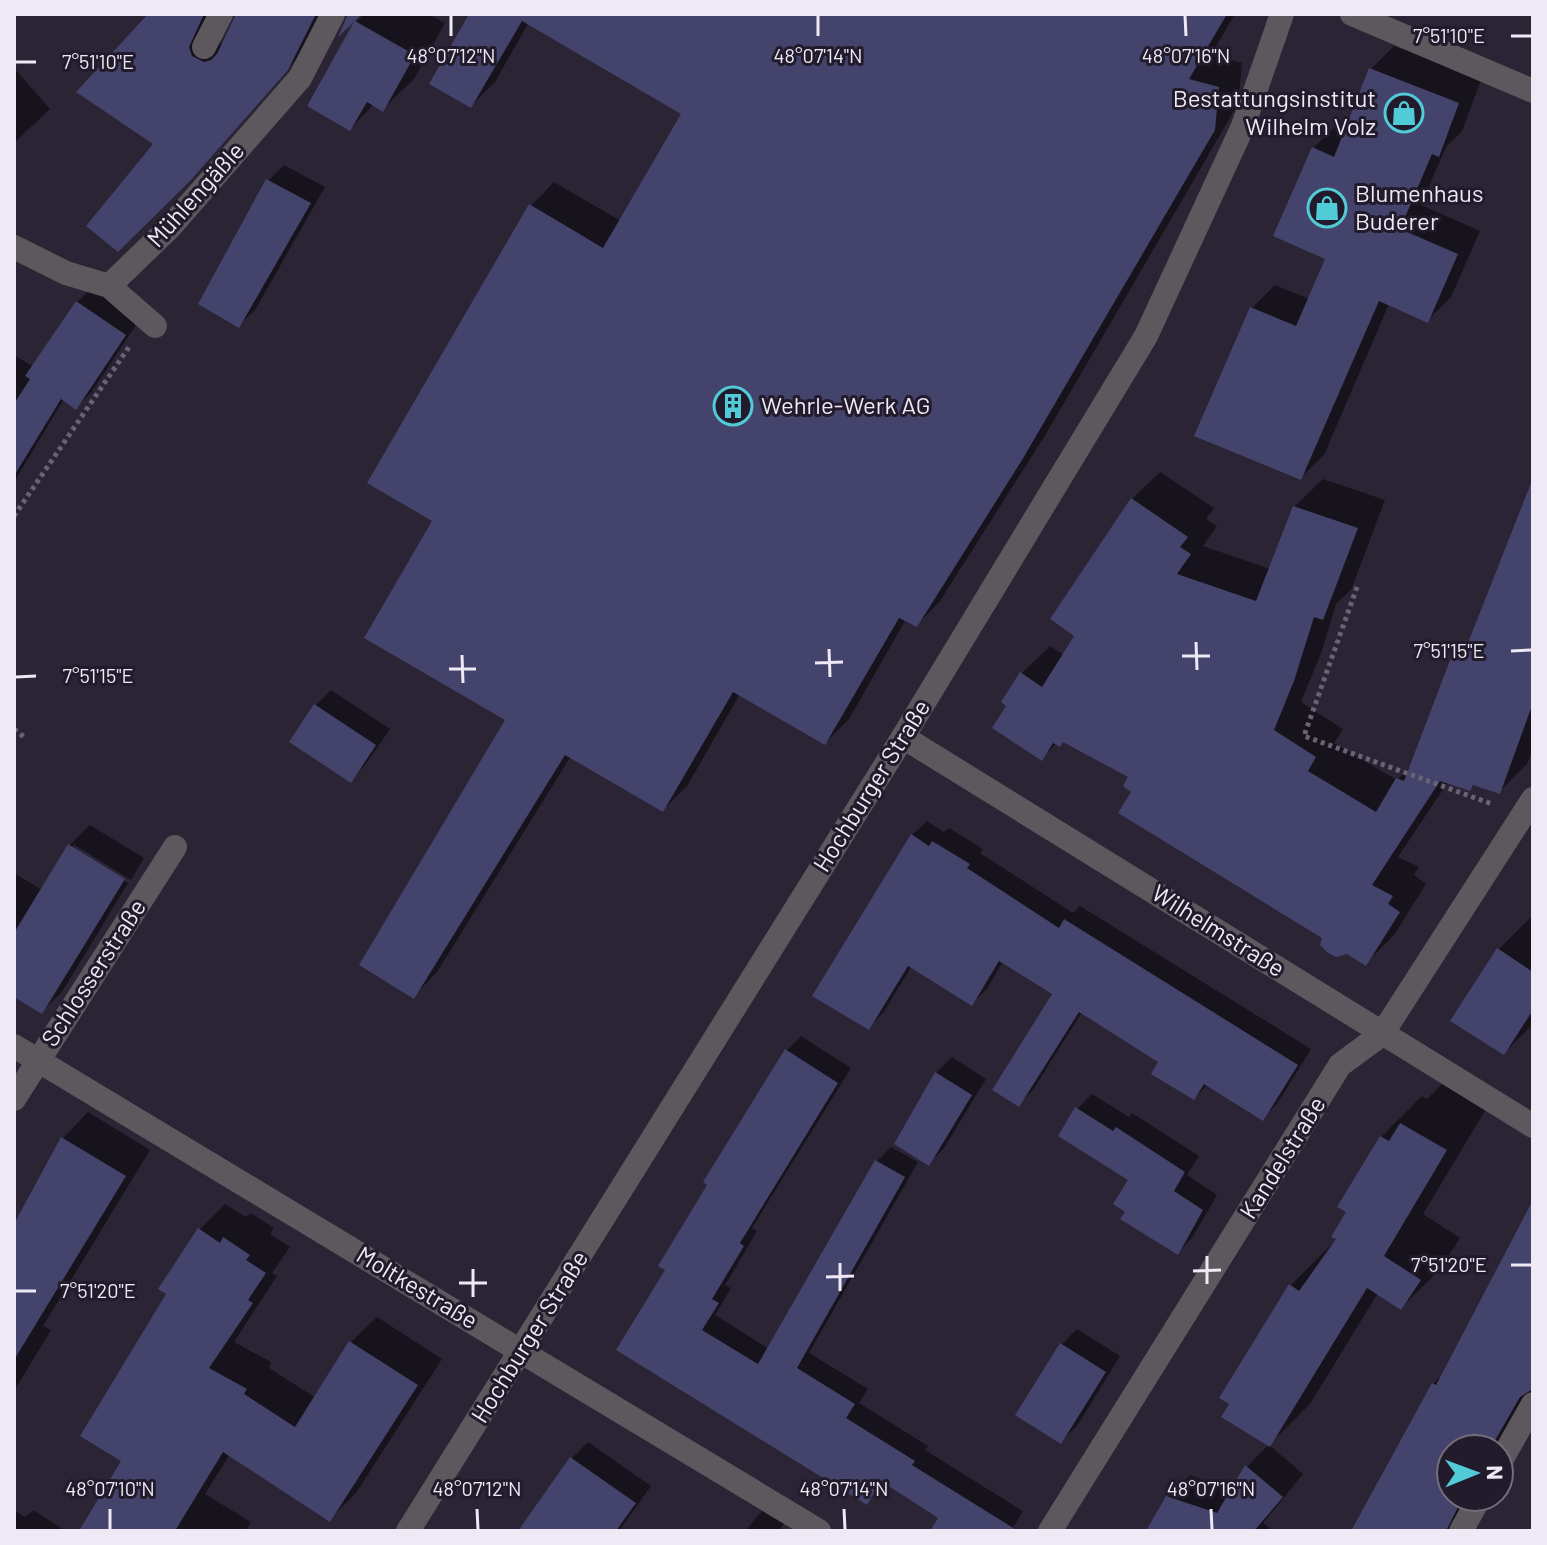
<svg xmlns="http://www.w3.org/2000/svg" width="1547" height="1545" viewBox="0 0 1547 1545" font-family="Barlow,sans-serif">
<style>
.shadow{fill:#0007}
.building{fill:#44436b}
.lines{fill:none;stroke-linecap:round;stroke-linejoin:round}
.path{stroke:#696372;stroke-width:5;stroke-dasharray:4 4;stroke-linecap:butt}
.service{stroke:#5d575e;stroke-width:24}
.minor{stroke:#5d575e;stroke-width:24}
.tertiary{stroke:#5d575e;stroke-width:24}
.ticks{fill:none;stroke:#eee9f5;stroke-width:3}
.labels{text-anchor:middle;stroke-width:6;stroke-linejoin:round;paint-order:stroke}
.poi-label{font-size:24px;fill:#eee9f5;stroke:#211b2b;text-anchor:start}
.street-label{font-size:24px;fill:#eee9f5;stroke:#211b2b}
.ticks-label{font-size:20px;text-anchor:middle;fill:#eee9f5;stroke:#211b2b;stroke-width:6;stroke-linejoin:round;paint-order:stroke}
</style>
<rect width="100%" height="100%" fill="#2b2435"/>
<path class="shadow" d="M151,14H212L215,42L224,44L238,14H323L305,49L208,161L156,144Z
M364,14H428L445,23L414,79L383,109L374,104L350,129L356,22Z
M472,14H1235L1211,55L1242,63L1238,104L1046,434L940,601L917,625L906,619L849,719L825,743L740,694L687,786L663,810L571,756L437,972L414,996L508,720L435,520L531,206L554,182L621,221L684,113L529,22L495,82L471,106Z
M1394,46L1481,80L1462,131L1446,147L1421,205L1480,231L1451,297L1428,320L1389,304L1324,455L1300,478L1252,308L1275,285L1309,299L1327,258L1313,148L1337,125L1347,130L1371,69Z
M14,68L50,109L14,143Z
M284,165L325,187L255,310L239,325L268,181Z
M92,288L140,319L91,393L76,407L64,399L14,482V355L34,367L77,302Z
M1160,472L1214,508L1206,519L1217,526L1203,546L1270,569L1294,507L1323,479L1385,500L1351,590L1336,604L1322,651L1301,702L1343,729L1334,743L1397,780L1413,764L1454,656L1473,637L1533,485V748L1527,764L1499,792L1475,783L1470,789L1448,782L1398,857L1419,867L1414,875L1426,884L1394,935L1366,963L1324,937L1134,791L1131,776L1064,740L1057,743L1041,759L1009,705L1022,673L1050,646L1064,655L1077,635L1132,499Z
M331,690L390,729L366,764L351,780L315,706Z
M927,821L944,832L949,828L983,849L980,853L1073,913L1080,906L1311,1049L1277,1104L1262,1118L1208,1084L1194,1098L1161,1062L1082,1012L1033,1090L1019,1104L1055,994L1003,961L987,989L972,1003L912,966L883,1013L868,1028L912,835Z
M90,825L144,858L131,880L73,844V849L128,883L62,992L41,1012L14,995V873L42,890L70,845Z
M1533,915V1024L1504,1053L1498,950Z
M801,1036L851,1068L752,1228L757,1231L725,1285L731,1288L715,1315L769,1349L877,1161L891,1147L918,1162L809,1353L868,1389L859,1403L928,1446L925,1450L1023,1511L1011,1531H932L941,1518L885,1481L867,1502L619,1350L667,1270L787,1050Z
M952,1057L986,1079L944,1148L929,1163L936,1073Z
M1442,1084L1486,1109L1423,1214L1460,1238L1442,1267L1401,1308L1378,1293L1310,1404L1269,1445L1303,1474L1263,1523L1271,1529L1269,1531H1155L1168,1497L1190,1475L1233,1490L1247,1467L1269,1444L1291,1285L1331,1245L1334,1246L1381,1137L1422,1096L1427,1099Z
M1092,1094L1129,1117L1132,1113L1199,1156L1187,1175L1217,1195L1192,1238L1177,1253L1127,1212L1131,1179L1077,1109Z
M88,1112L150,1150L43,1326L51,1330L14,1391V1228L63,1138Z
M225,1204L246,1217L251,1213L274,1228L270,1234L290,1247L272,1273L277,1276L234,1342L271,1362L269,1368L316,1398L351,1342L377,1317L442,1359L356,1493L330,1519L230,1454L205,1494L251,1522L246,1531H81L124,1460L169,1294L200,1229Z
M1533,1206V1398L1499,1449H1451V1497H1484L1468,1531H1360L1433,1384L1445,1372Z
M1077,1329L1120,1356L1077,1426L1061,1441V1345Z
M588,1442L651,1486L619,1531H520L572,1458Z
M774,1497L794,1509L779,1531H745Z
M14,1510L25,1517L33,1510L66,1531H14Z"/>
<path class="building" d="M148,14H204L189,47L192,56L204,62L211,60L217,54L236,14H316L288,70L190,181L118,252L86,226L153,144L76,92Z
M348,14H362L355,21L415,55L383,112L367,102L350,131L307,106L354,22L338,37Z
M469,14H1227L1189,79L1219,87L1215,130L1022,460L917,627L899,618L825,745L733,692L663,812L565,755L414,999L359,965L505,720L364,638L432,521L367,483L529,204L603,248L681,114L522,21L471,108L429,84Z
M1369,68L1459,103L1439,157L1432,154L1400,229L1458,254L1428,323L1379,301L1301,480L1194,436L1250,307L1296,326L1325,259L1273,236L1312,147L1334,157Z
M266,179L311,203L239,328L198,304Z
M76,301L126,335L76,410L61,399L14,476V404L30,379L25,376Z
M1531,483H1533V703L1500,794L1473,785L1470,791L1440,781L1372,885L1393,896L1388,904L1400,912L1366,966L1347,954L1336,957L1328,953L1320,945L1322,938L1118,813L1131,792L1123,786L1128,777L1063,742L1060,747L1053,743L1042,761L992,728L1006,706L1001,702L1020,672L1042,687L1074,636L1050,619L1131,498L1188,537L1180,547L1191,554L1177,574L1256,601L1293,506L1358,528L1323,620L1314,617L1294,681L1274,730L1316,757L1308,771L1376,812L1396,778L1404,781L1452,655L1462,658Z
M314,704L376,745L351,783L289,742Z
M911,834L929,846L932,841L970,864L967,868L1059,928L1064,919L1298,1065L1263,1121L1204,1084L1194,1100L1151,1074L1158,1062L1079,1012L1019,1107L992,1090L1052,994L999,961L972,1006L908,966L869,1030L812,996Z
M68,844L125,879L42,1014L14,997V933Z
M1497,948L1533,972V1010L1504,1055L1450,1021Z
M785,1049L838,1083L740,1243L744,1246L712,1299L719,1303L702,1330L758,1364L875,1160L905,1177L797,1368L855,1404L846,1418L915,1461L912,1465L1018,1531H930L938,1518L881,1481L867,1505L616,1350L665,1270L658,1266L707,1185L703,1182Z
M935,1072L972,1095L929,1166L894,1144Z
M1075,1107L1113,1131L1116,1127L1185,1172L1174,1191L1203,1210L1178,1255L1120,1219L1125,1212L1113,1204L1128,1180L1058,1136Z
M1400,1123L1447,1150L1384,1256L1421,1280L1401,1310L1367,1288L1270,1447L1221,1417L1229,1404L1219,1398L1289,1284L1299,1291L1336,1239L1331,1237L1346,1212L1337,1207L1380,1136L1389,1141Z
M61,1137L126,1176L14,1360V1224Z
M1533,1200V1389L1520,1397L1490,1449H1451V1497H1463L1446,1531H1351L1432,1383L1436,1385Z
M198,1228L220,1243L223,1237L250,1255L246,1260L266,1273L248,1300L253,1303L209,1368L247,1389L244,1394L295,1427L349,1341L418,1385L330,1522L223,1452L175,1531H79L121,1461L80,1436L166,1294L158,1289Z
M1060,1343L1106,1372L1061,1444L1015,1415Z
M570,1457L636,1503L616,1531H518Z
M1245,1465L1283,1497L1254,1531H1146L1166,1496L1217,1513Z"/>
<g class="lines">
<path class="path" d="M14,516L131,344
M1357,587L1304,736L1492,804
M14,729L24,737"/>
<path class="service" d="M204,47L221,14
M14,247L66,273L109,286L170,227L300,78L333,14
M109,286L155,326"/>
<path class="minor" d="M1352,14L1533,91
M903,737L1533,1126
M14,1046L819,1531
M14,1099L175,847
M1499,1464L1533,1404
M1050,1531L1340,1065L1382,1034L1533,799
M1461,1531L1480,1497"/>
<path class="tertiary" d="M408,1531L903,737L1146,336L1243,126L1282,14"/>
</g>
<path class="ticks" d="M451,16V36M818,16V36M1185,16L1186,36M1511,36H1531M16,62H36M1196,642L1197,670M829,649L830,677M1511,651L1531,650M462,655L463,683M1182,656H1210M815,663L843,662M449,669H476M16,677L36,676M1207,1256V1284M840,1263V1291M1511,1265H1531M473,1269V1297M1193,1271L1221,1270M826,1277L854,1276M459,1283H487M16,1291H36M110,1509V1529M477,1509L478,1529M844,1509L845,1529M1211,1509L1212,1529"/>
<defs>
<g id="shop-ring" transform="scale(2)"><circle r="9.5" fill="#211b2b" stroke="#52cbd9" stroke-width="1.5"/><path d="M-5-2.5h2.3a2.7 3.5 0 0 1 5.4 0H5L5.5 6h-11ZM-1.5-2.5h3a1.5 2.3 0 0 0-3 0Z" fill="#52cbd9"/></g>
<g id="building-ring" transform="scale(2)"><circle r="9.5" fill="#211b2b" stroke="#52cbd9" stroke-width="1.5"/><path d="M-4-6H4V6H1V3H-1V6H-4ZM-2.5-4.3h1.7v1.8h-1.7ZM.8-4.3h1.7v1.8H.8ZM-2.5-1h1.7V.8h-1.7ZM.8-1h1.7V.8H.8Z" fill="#52cbd9"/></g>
</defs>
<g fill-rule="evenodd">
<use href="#shop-ring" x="1404" y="113"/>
<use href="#shop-ring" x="1327" y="208"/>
<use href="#building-ring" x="733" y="406"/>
</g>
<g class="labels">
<g class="poi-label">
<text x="1376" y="107" text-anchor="end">Bestattungsinstitut<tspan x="1376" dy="28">Wilhelm Volz</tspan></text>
<text x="1355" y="202">Blumenhaus<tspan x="1355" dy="28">Buderer</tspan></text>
<text x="761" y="414">Wehrle-Werk AG</text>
</g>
<g class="street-label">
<text transform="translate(196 195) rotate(-48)" y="8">Mühlengäßle</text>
<text transform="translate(872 786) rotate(-58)" y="8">Hochburger Straße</text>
<text transform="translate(1218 931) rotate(32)" y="8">Wilhelmstraße</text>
<text transform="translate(94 973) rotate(-57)" y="8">Schlosserstraße</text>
<text transform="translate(1283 1158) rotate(-58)" y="8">Kandelstraße</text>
<text transform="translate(417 1288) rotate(31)" y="8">Moltkestraße</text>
<text transform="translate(530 1337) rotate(-58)" y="8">Hochburger Straße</text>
</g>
</g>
<g class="ticks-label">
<text x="1449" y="43">7°51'10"E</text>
<text x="451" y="63">48°07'12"N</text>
<text x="818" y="63">48°07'14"N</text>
<text x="1186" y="63">48°07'16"N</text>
<text x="98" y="69">7°51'10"E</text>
<text x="1449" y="658">7°51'15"E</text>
<text x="98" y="683">7°51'15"E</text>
<text x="1449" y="1272">7°51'20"E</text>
<text x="98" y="1298">7°51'20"E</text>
<text x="110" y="1496">48°07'10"N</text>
<text x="477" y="1496">48°07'12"N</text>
<text x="844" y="1496">48°07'14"N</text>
<text x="1211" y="1496">48°07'16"N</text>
</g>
<rect width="1547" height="1545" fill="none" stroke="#eee9f5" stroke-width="32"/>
<g transform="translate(1475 1473) rotate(89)"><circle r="38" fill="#211b2b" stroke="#736d7c" stroke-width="2"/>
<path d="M0-6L14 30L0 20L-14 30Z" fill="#52cbd9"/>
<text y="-12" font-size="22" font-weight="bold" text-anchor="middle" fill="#eee9f5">N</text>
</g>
</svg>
